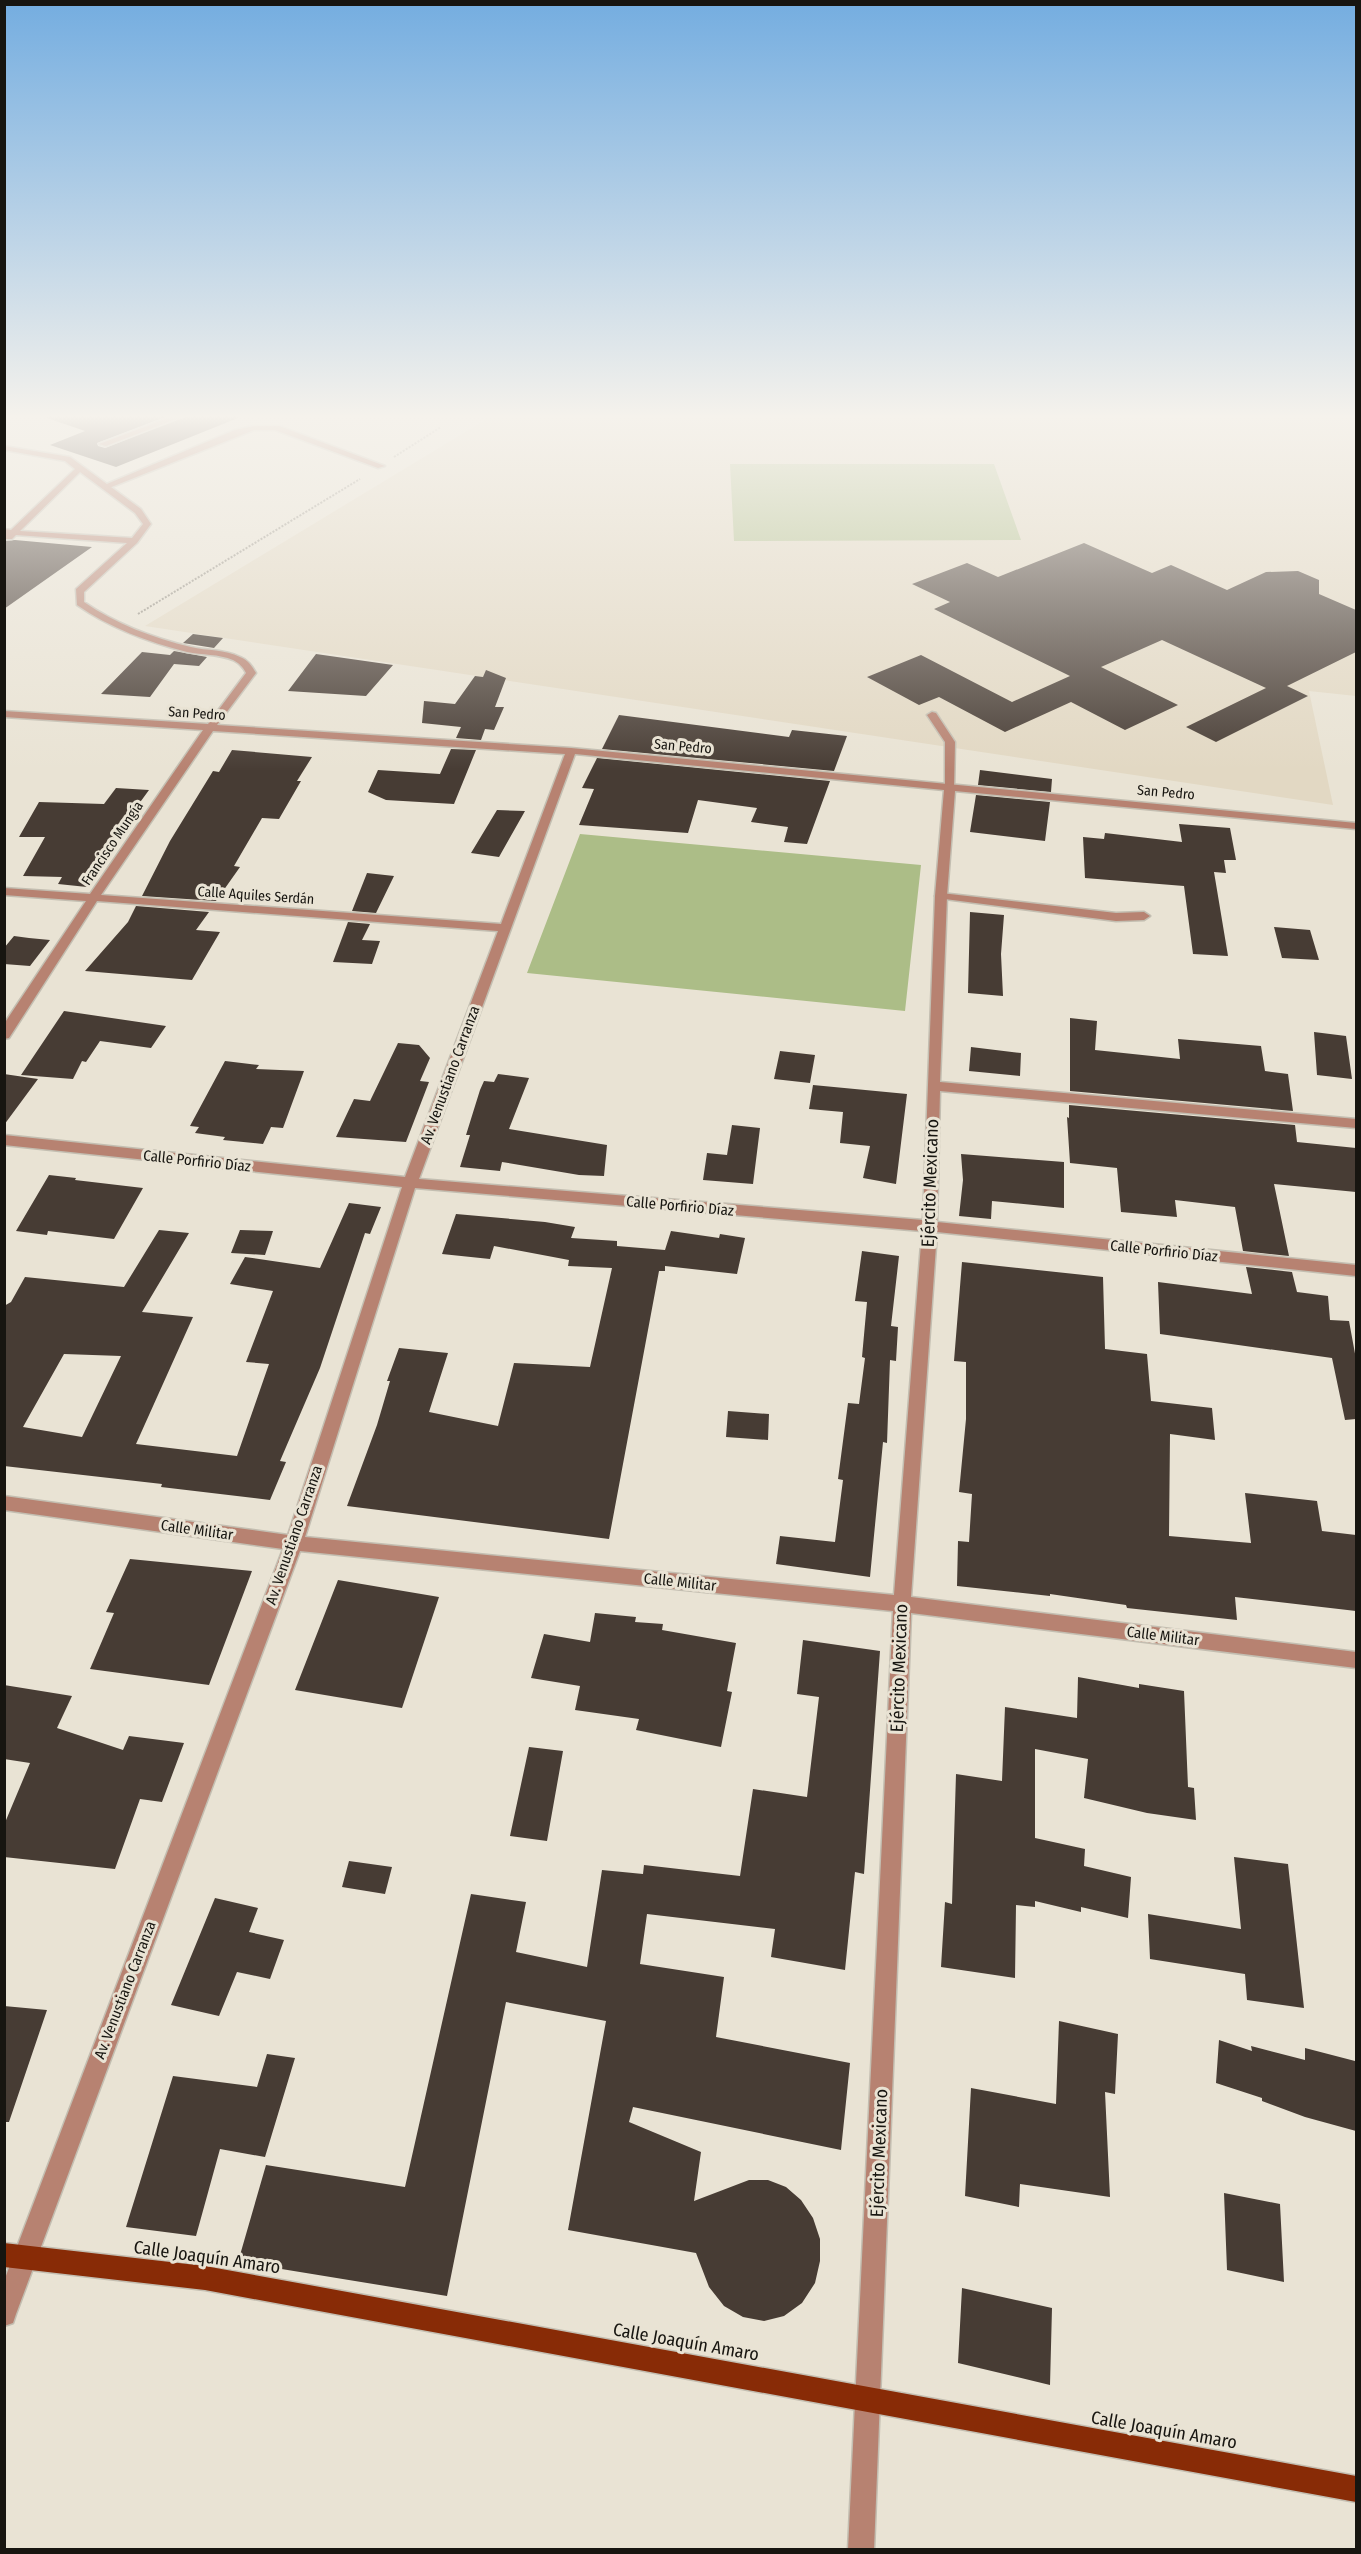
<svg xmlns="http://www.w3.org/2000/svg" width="1361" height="2554" viewBox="0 0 1361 2554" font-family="'Fira Sans Condensed',sans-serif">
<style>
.built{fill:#e2d8c3}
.green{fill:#acbd87}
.building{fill:#473c34;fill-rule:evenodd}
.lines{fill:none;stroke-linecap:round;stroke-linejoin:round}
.lane-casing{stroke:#c3beb1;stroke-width:3}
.street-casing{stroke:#c3beb1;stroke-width:3}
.primary-casing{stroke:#c3beb1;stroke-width:3}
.path{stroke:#979287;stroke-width:2;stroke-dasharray:2 1.5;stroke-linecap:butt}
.lane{fill:#b78271;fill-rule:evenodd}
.street{fill:#b78271;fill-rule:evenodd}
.primary{fill:#882b06;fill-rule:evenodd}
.labels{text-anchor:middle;stroke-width:6;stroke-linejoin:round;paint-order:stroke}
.far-street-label{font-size:14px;fill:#171510;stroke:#e9e3d4}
.street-label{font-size:15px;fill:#171510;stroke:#e9e3d4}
.near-street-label{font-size:18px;fill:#171510;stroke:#e9e3d4}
</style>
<rect width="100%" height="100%" fill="#e9e3d4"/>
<path class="built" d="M495,414H1356V696L1309,691L1333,805L145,626Z"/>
<path class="green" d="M730,464H994L1021,540L734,541Z
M580,834L921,865L905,1011L527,973Z"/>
<path class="building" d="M48,414H173L97,443L98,446L105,448L191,414H248L116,467L50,445L85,431L47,418Z
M15,540L92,547L4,609V541Z
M1084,543L1152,573L1171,565L1227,590L1266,572L1298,571L1319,580V594L1356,610V652L1287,686L1308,696L1216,742L1186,727L1266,688L1162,640L1101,667L1178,705L1125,730L1071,702L1005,732L939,697L919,705L867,677L921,655L1012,702L1070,676L934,609L950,602L912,584L967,563L998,577Z
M193,634L223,638L214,648L183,643Z
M174,651L207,657L199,666L174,664L150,697L101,694L142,652L170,655Z
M316,654L393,665L366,696L288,691Z
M486,670L506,678L495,707H504L494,730L485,729L481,740L456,738L461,727L422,723L424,701L455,704L475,676L483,677Z
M619,715L789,737L792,730L847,736L834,771L602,749Z
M451,749L476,750L454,804L386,800L368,792L378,770L440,774Z
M232,750L312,757L297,781H301L279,819L262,818L234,866L240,867L216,901L142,896L170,841L213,771L219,772Z
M597,758L830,781L807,844L784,842L788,827L751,822L757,808L698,800L688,833L579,825L594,789L582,788Z
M980,770L1052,779L1051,792L978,785Z
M116,788L149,790L98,860L107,861L87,887L58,884L62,877L23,876L45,837H19L39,802L104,804Z
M976,795L1050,802L1045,841L970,832Z
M497,810L525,811L499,857L471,853Z
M1179,824L1230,828L1236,860H1224L1226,873L1214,872L1228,956L1193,954L1184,886L1085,878L1083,837L1104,839L1105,833L1182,842Z
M367,873L394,876L376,913L352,911Z
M136,906L209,912L196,930L220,932L192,980L85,971L128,922Z
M970,912L1004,915L1001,954L1003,996L968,993Z
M348,922L370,924L362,940L380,941L372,964L333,962Z
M1274,927L1310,930L1319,960L1282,958Z
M14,936L29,938L50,940L30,966L4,964V948Z
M64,1011L166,1026L151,1048L100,1041L86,1062L82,1061L73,1079L21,1075Z
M1070,1018L1097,1021L1095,1050L1180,1059L1178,1039L1261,1046L1265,1071L1288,1074L1293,1111L1070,1091Z
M1314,1032L1346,1036L1352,1079L1317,1075Z
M398,1043L419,1045L430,1058L420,1081L429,1082L406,1142L336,1137L354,1099L370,1101Z
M971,1047L1021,1053L1020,1076L969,1071Z
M780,1051L815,1055L810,1083L774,1079Z
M225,1061L259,1065L256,1069L304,1071L283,1128L271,1127L263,1144L223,1140L225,1137L195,1133L199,1127L190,1126Z
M4,1074L38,1079L4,1125Z
M498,1074L529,1078L509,1129L607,1145L604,1176L579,1175L502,1162L500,1171L460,1167L470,1135H466L480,1090L484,1081L494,1082Z
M813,1085L907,1094L896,1184L863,1178L870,1146L840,1143L843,1112L809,1109Z
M1069,1105L1295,1125L1297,1142L1356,1148V1192L1274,1184L1289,1256L1243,1251L1235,1207L1175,1200L1177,1217L1121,1212L1117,1168L1070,1163L1067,1117L1069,1118Z
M732,1125L760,1128L753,1184L703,1180L707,1153L727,1155Z
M961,1154L1064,1162V1208L992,1201L991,1219L959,1216L963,1180Z
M49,1175L76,1178L75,1180L143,1188L114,1239L48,1231L47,1235L16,1231Z
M349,1203L381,1207L370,1234L365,1233L320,1368L280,1461L286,1462L270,1500L161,1487L162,1484L4,1466V1306L11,1302L25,1277L124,1287L159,1230L189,1233L142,1312L193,1317L136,1444L237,1456L269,1364L246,1362L273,1291L230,1284L245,1257L320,1268ZM64,1354L121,1356L82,1437L23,1427Z
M456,1214L545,1222L575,1227L571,1238L617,1241V1246L665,1250L671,1231L719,1238L720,1234L745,1238L737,1274L665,1266V1271H659L609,1539L347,1506L377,1425L390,1381H387L399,1348L448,1353L429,1412L498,1426L514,1363L590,1367L612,1268L568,1266L569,1260L494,1246L490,1259L442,1254Z
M240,1230L273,1231L265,1255L231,1253Z
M862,1251L899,1256L891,1326L898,1327L896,1361L890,1360L887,1443L883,1442L870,1577L776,1564L780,1536L835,1542L843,1480L838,1479L848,1403L859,1404L865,1358L862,1357L867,1302L855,1301Z
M962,1262L1103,1277L1105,1349L1147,1354L1151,1401L1212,1408L1215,1440L1170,1434L1169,1536L1251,1543L1245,1493L1317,1501L1322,1531L1356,1535V1611L1235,1597L1237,1620L1127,1608L1126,1605L1050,1594V1596L957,1586L958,1541L969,1542L972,1494L959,1492L966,1419V1362L954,1361Z
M1246,1267L1292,1272L1297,1292L1328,1296L1330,1320L1349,1321L1356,1359V1419L1345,1420L1332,1358L1160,1334L1158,1282L1252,1294Z
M728,1411L769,1414L768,1440L726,1437Z
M130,1559L252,1571L209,1685L90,1669L114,1613L106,1612Z
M338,1580L439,1597L402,1708L295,1690Z
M595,1613L636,1617L635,1622L663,1624L662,1630L736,1643L727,1691L732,1692L721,1747L636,1730L639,1719L575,1710L580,1686L531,1678L544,1634L590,1642Z
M803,1640L880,1651L864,1874L855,1872L845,1970L771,1957L775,1929L647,1914L640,1964L724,1977L716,2037L850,2063L841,2150L633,2107L629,2122L701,2152L694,2201L749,2180H768L786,2187L801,2200L813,2218L820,2239V2261L815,2283L802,2303L784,2316L764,2321L743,2317L724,2306L709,2287L696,2253L568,2230L606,2021L506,2002L447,2296L238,2262L266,2165L405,2187L471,1894L526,1902L516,1952L587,1967L602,1870L643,1874L644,1865L740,1876L753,1789L807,1797L819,1697L797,1694Z
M1078,1677L1139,1688V1684L1184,1691L1188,1787L1194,1788L1196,1820L1147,1813L1084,1798L1088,1759L1035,1749V1838L1085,1849L1084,1866L1131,1877L1128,1918L1081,1907V1912L1035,1901V1907L1016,1905L1015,1978L941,1967L945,1902L952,1904L956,1774L1002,1781L1005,1707L1077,1718Z
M4,1685L72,1696L57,1728L123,1750L129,1736L184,1743L162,1802L140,1799L115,1869L4,1857V1825L30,1763L4,1759Z
M529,1747L563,1751L547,1841L510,1836Z
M1234,1857L1288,1864L1304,2008L1247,2000L1245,1974L1150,1959L1148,1914L1241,1929Z
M349,1861L392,1867L385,1894L342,1887Z
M215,1898L258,1908L249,1932L284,1940L270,1979L237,1972L219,2016L171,2005Z
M4,2006L47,2010L9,2122H4Z
M1059,2021L1118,2034L1115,2094L1105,2092L1110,2197L1020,2184L1019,2207L965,2196L971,2088L1056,2104Z
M1219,2040L1252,2051L1251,2046L1305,2060V2048L1355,2061L1356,2131L1305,2117L1262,2101V2098L1216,2083Z
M267,2054L295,2058L265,2157L220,2149L196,2236L126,2227L173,2076L257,2087Z
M1224,2193L1280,2204L1284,2282L1227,2270Z
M962,2288L1052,2308L1050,2385L958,2363Z"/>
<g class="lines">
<g class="lane-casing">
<path id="lane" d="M254,426H279L385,466L378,468L275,430H254L109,488L102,486L235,430Z
M932,712L936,713L955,742L954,789H946L945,787V742L927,715Z
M941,893L1116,913L1144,912L1150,916L1144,920L1116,921L937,898L935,896Z"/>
</g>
<g class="street-casing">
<path id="street" d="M179,414H189L106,446L99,444Z
M4,446L70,457L141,509L151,524L137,543L84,592V602C116,624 153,638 191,647C207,651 225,649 240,657C248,660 252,666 256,673L217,725L571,748L1356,823V829L955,791L947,896L940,1082L1356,1119V1128L940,1091L937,1222L1356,1265V1276L937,1232L911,1597L1356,1652V1668L911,1613L874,2550H848L893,1611L300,1551L16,2314L13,2323L4,2326V2281L283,1549L4,1510V1496L288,1535L402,1187L4,1145V1135L405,1177L498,931L97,901L9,1038L4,1039V1024L86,901L4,895V888L90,894L203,730L4,717V711L208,724L246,673C243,667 239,663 233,660C219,654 202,655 187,652C148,642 110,628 77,605L76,589L127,543L16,535L12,539H6L4,529L11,530L75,469L65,461L4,450ZM80,472L135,513L143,524L132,538L20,531ZM213,731L565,754L501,924L101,895ZM575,754L944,790L935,896L923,1220L419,1179ZM415,1188L922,1231L894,1595L305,1537Z"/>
</g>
<g class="primary-casing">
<path id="primary" d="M4,2243L205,2266L1356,2476V2502L205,2290L4,2267Z"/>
</g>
<path class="path" d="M394,457L441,427
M138,614L360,479"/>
<use href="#lane" class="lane"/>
<use href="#street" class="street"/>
<use href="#primary" class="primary"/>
</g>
<linearGradient id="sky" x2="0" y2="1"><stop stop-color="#74ade0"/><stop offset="0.54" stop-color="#f5f2ec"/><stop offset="1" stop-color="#f5f2ec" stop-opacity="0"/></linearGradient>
<rect width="1361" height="771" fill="url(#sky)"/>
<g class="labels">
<g class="far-street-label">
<text transform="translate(197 713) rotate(4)" y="5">San Pedro</text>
<text transform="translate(683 746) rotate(5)" y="5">San Pedro</text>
<text transform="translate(1166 792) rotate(5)" y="5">San Pedro</text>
<text transform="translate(112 843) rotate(-56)" y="5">Francisco Mungía</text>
<text transform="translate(256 895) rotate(4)" y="5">Calle Aquiles Serdán</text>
</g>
<g class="street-label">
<text transform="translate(450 1075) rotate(-70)" y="5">Av. Venustiano Carranza</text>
<text transform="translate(197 1161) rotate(6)" y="5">Calle Porfirio Díaz</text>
<text transform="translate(680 1206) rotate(5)" y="5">Calle Porfirio Díaz</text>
<text transform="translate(1164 1251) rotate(6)" y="5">Calle Porfirio Díaz</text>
<text transform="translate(197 1530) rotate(8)" y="5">Calle Militar</text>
<text transform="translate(294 1535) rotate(-71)" y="5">Av. Venustiano Carranza</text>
<text transform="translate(680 1582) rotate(6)" y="5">Calle Militar</text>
<text transform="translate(1163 1636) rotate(7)" y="5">Calle Militar</text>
<text transform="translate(125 1990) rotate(-69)" y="5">Av. Venustiano Carranza</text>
</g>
<g class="near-street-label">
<text transform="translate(930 1183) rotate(-88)" y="6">Ejército Mexicano</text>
<text transform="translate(899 1668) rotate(-88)" y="6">Ejército Mexicano</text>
<text transform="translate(879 2153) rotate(-88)" y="6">Ejército Mexicano</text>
<text transform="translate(207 2257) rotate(8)" y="6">Calle Joaquín Amaro</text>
<text transform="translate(686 2342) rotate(10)" y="6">Calle Joaquín Amaro</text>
<text transform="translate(1164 2430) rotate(10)" y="6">Calle Joaquín Amaro</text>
</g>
</g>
<rect width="1361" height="2554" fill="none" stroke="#171510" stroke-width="12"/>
</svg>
